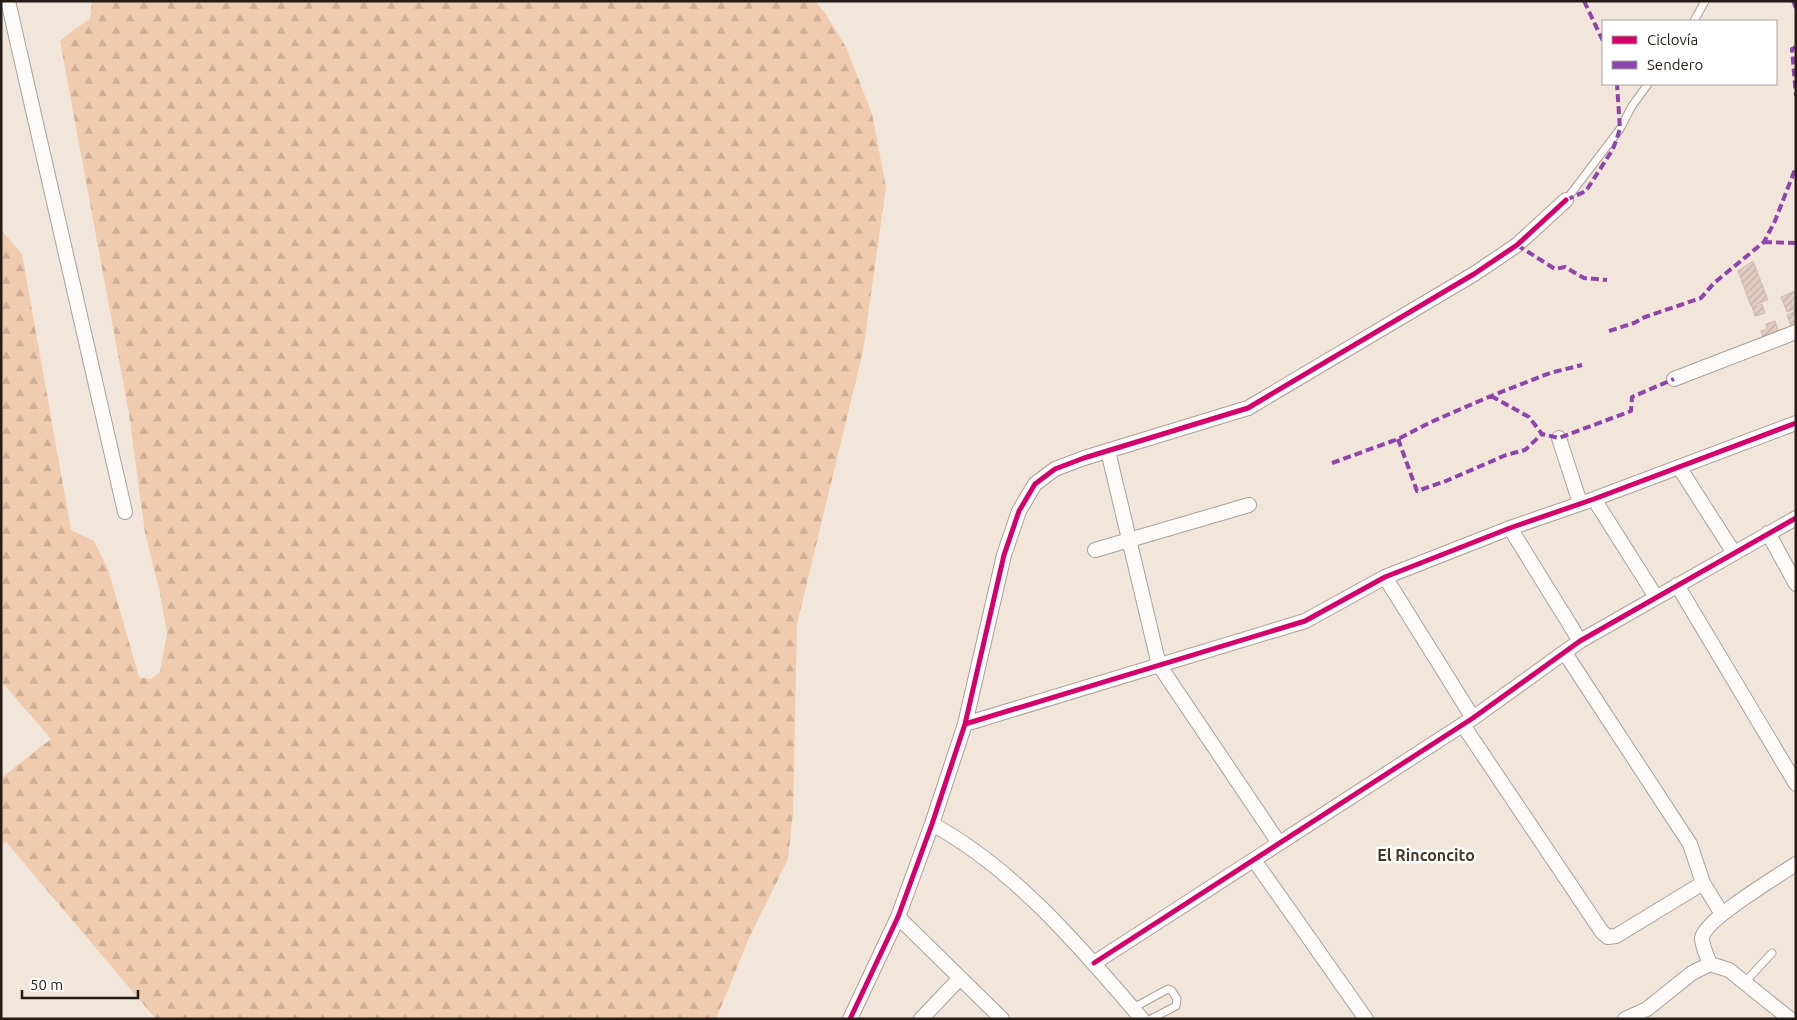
<svg xmlns="http://www.w3.org/2000/svg" width="1797" height="1020" viewBox="0 0 1797 1020" font-family="Ubuntu,sans-serif">
<style>
.forest{fill:url(#forest-firs)}
.building{fill:url(#building-hatch);stroke:#c9bdb7}
.lines{fill:none;stroke-linecap:round;stroke-linejoin:round}
.service-casing{stroke:#aaa199;stroke-width:9}
.minor-casing{stroke:#aaa199;stroke-width:16}
.service{stroke:#fdfbf9;stroke-width:7}
.minor{stroke:#fdfbf9;stroke-width:14}
.quiet{stroke:#8e44ad;stroke-width:4;stroke-dasharray:8 4;stroke-linecap:butt}
.cycleway-casing{stroke:#fff;stroke-width:8}
.cycleway{stroke:#d6006c;stroke-width:5}
.labels{text-anchor:middle;stroke-width:5;stroke-linejoin:round;paint-order:stroke}
.neighbourhood-label{font-size:16px;font-weight:bold;fill:#4b3727;stroke:#fff}
</style>
<defs>
<pattern id="forest-firs" width="22" height="20" patternUnits="userSpaceOnUse" patternTransform="scale(1.25)"><rect width="22" height="20" fill="#efccaf"/><path d="M5 1l3.5 6h-7zM16 11l3.5 6h-7z" fill="#cdaf96"/></pattern>
<pattern id="building-hatch" width="6" height="6" patternUnits="userSpaceOnUse" patternTransform="scale(1.25)"><rect width="6" height="6" fill="#e2ccc2"/><path d="M-1 1l2-2M0 6l6-6M5 7l2-2" fill="none" stroke="#c2afa6"/></pattern>
</defs>
<rect width="100%" height="100%" fill="#f2e5da"/>
<path class="forest" d="M92,1H815L825,13L846,47L872,114L886,187L863,351L797,624L793,813L788,859L749,938L716,1019H156L6,842L1,845V778L51,739L1,681V230L22,254L71,530L94,541L108,569L139,677L151,679L160,672L167,633L160,593L145,533L129,414L60,41L75,29L90,19Z"/>
<path class="building" d="M1753,261L1768,300L1751,306L1738,271Z
M1795,291L1796,309L1787,312L1781,297Z
M1762,304L1765,313L1755,316L1752,307Z
M1796,311V330L1793,331L1787,315Z
M1775,321L1780,336L1764,341L1761,331L1767,329L1766,324Z"/>
<g class="lines">
<g class="service-casing">
<path id="service" d="M1694,21L1705,1
M1566,200L1620,129L1632,106L1648,84
M1745,982L1772,953
M1133,1008L1168,989L1172,991L1177,999L1176,1006L1151,1019"/>
</g>
<g class="minor-casing">
<path id="minor" d="M8,1L125,512
M1674,379L1796,332
M1559,438L1580,503
M1108,451L1159,665L1279,843
M1679,467L1734,553
M1594,499L1656,597
M1510,528L1580,641
M1768,533L1796,584
M1095,550L1249,505
M1385,577L1473,718
M1677,585L1796,784
M1565,653L1690,844L1703,883L1722,914
M965,724L1305,621L1385,577L1510,528L1594,499L1796,423
M1463,725L1602,932L1608,937L1616,936L1703,883
M932,824C1015,869 1081,948 1142,1019
M1254,860L1366,1019
M898,917L1002,1019
M1094,963L1473,718L1580,641L1796,518
M1710,964C1707,956 1702,946 1702,938C1704,920 1778,876 1796,864
M850,1019L898,917L932,824L965,724L1004,555L1019,511L1035,484L1055,469L1084,458L1248,408L1474,274L1517,245L1566,200
M921,1019L960,978
M1625,1019L1647,1009L1692,973L1710,964L1729,970L1790,1019"/>
</g>
<use href="#service" class="service"/>
<use href="#minor" class="minor"/>
<path class="quiet" d="M1584,1L1603,41
M1793,1L1796,8
M1796,47L1792,49L1796,96
M1566,200L1586,191L1613,149L1620,129L1617,84
M1764,242L1796,243
M1517,245L1555,269L1565,267L1584,278L1607,280
M1609,331L1634,323L1645,317L1701,298L1714,283L1764,242L1775,221L1794,172L1796,171
M1491,396L1529,417L1542,434L1559,438L1631,411L1632,397L1674,379
M1398,439L1417,491L1446,481L1506,455L1525,450L1542,434
M1332,463L1398,439L1431,422L1491,396L1550,373L1582,365"/>
<g class="cycleway-casing">
<path id="cycleway" d="M965,724L1305,621L1385,577L1510,528L1594,499L1796,423
M1094,963L1473,718L1580,641L1796,518
M850,1019L898,917L932,824L965,724L1004,555L1019,511L1035,484L1055,469L1084,458L1248,408L1474,274L1517,245L1566,200"/>
</g>
<use href="#cycleway" class="cycleway"/>
</g>
<g class="labels">
<g class="neighbourhood-label">
<text x="1426" y="861">El Rinconcito</text>
</g>
</g>
<rect width="1797" height="1020" fill="none" stroke="#251c15" stroke-width="5"/>
<rect x="1602" y="20" width="175" height="65" fill="#ffffff" stroke="#a8a4a1"/>
<rect x="1612" y="36" width="25" height="8" fill="#d6006c" stroke="#a8a4a1"/>
<text x="1647" y="45" font-size="15" fill="#251c15">Ciclovía</text>
<rect x="1612" y="61" width="25" height="8" fill="#8e44ad" stroke="#a8a4a1"/>
<text x="1647" y="70" font-size="15" fill="#251c15">Sendero</text>
<path d="M22 990v8h116v-8" fill="none" stroke="#251c15" stroke-width="2.5"/>
<text x="30" y="990" font-size="15" fill="#251c15" stroke="#ffffff" stroke-width="4" paint-order="stroke">50 m</text>
</svg>
